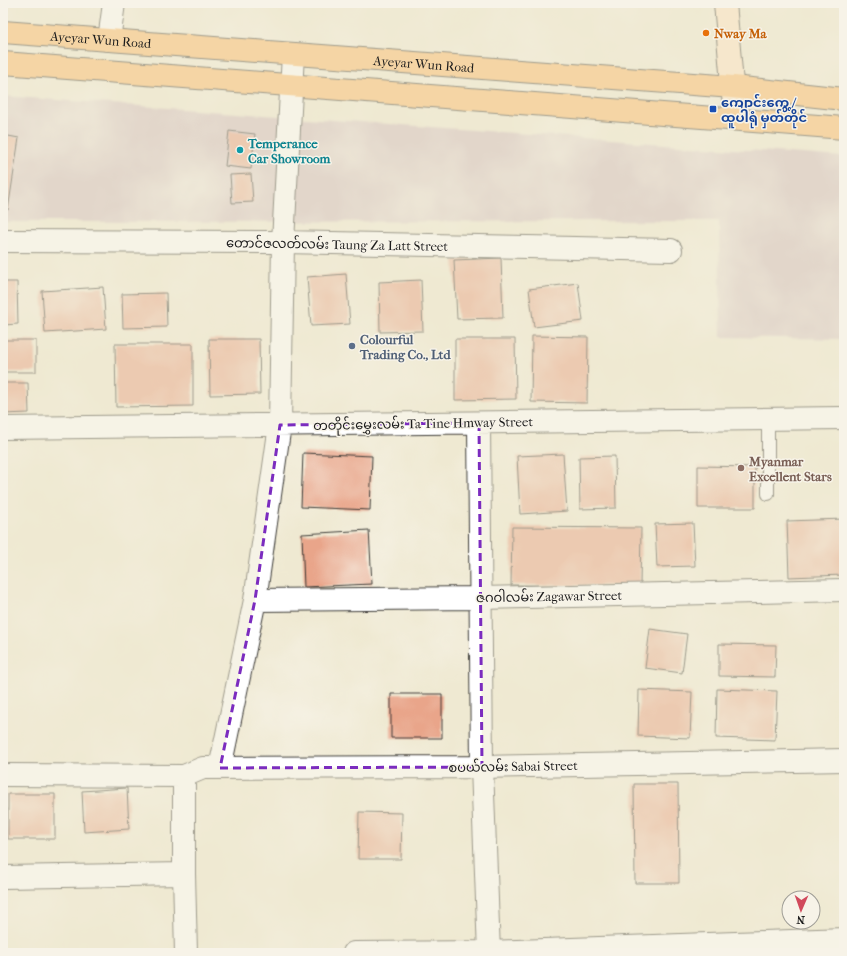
<svg xmlns="http://www.w3.org/2000/svg" width="847" height="956" viewBox="0 0 847 956" font-family="'IM FELL French Canon','Noto Sans Myanmar',serif">
<style>
.industrial{fill:#d2bec1}
.building{fill:#e9a58a}
.lines{fill:none;stroke-linecap:round;stroke-linejoin:round}
.service-casing{stroke:#3c3b37;stroke-width:14}
.minor-casing{stroke:#3c3b37;stroke-width:24}
.secondary-casing{stroke:#3c3b37;stroke-width:24}
.primary-casing{stroke:#3c3b37;stroke-width:24}
.service{stroke:#fff;stroke-width:12}
.minor{stroke:#fff;stroke-width:22}
.secondary{stroke:#fee5c5;stroke-width:22}
.primary{stroke:#fcbd6f;stroke-width:22}
.marked{fill:none;stroke:#7b2cbf;stroke-width:3;stroke-dasharray:8 5;stroke-linejoin:round}
.food-dot{fill:#e8710a;stroke:#f7f3e8;stroke-width:1.5}
.transit-dot{fill:#1a4fb4;stroke:#f7f3e8;stroke-width:1.5}
.culture-dot{fill:#0f9aa8;stroke:#f7f3e8;stroke-width:1.5}
.service-dot{fill:#5c6f8a;stroke:#f7f3e8;stroke-width:1.5}
.education-dot{fill:#8d6e63;stroke:#f7f3e8;stroke-width:1.5}
.labels{text-anchor:middle;stroke-width:3;stroke-linejoin:round;paint-order:stroke}
.food-label{font-size:13px;font-weight:bold;fill:#c56008;stroke:#f7f3e8;text-anchor:start}
.street-label{font-size:13px;fill:#1c1c1c;stroke:#f7f3e8}
.transit-label{font-size:13px;font-weight:bold;fill:#164399;stroke:#f7f3e8;text-anchor:start}
.culture-label{font-size:13px;font-weight:bold;fill:#0d838f;stroke:#f7f3e8;text-anchor:start}
.service-label{font-size:13px;font-weight:bold;fill:#4e5e75;stroke:#f7f3e8;text-anchor:start}
.education-label{font-size:13px;font-weight:bold;fill:#785e54;stroke:#f7f3e8;text-anchor:start}
</style>
<rect width="100%" height="100%" fill="#f7f3e8"/>
<filter id="ink" filterUnits="userSpaceOnUse"><feTurbulence type="fractalNoise" baseFrequency=".025" numOctaves="2"/><feDisplacementMap in="SourceGraphic" scale="8" xChannelSelector="R" yChannelSelector="G"/><feConvolveMatrix kernelMatrix="1 2 1 2 8 2 1 2 1" color-interpolation-filters="sRGB"/></filter>
<filter id="wash" filterUnits="userSpaceOnUse"><feTurbulence type="fractalNoise" baseFrequency=".012" numOctaves="4" result="noise"/><feDisplacementMap in="SourceGraphic" scale="16" xChannelSelector="R" yChannelSelector="G"/><feGaussianBlur stdDeviation="0.9" result="paint"/><feColorMatrix in="noise" values="0 0 0 0 0 0 0 0 0 0 0 0 0 0 0 0 0 1.4 0 .05"/><feComposite in="paint" operator="in"/></filter>
<g filter="url(#wash)">
<rect width="100%" height="100%" fill="#efe9d2"/>
<path class="industrial" d="M3,96L844,157V339L721,337L719,221L3,222Z"/>
<g id="blocks">
<path class="building" d="M229,131L255,134L251,169L225,166Z
M3,135L19,138L8,210L3,209Z
M251,174L253,202L232,203L230,175Z
M501,258L503,318L457,319L454,260Z
M346,274L350,324L311,326L307,277Z
M421,280L423,331L380,332L379,282Z
M3,282H17L18,324L3,325Z
M578,283L583,321L534,327L529,289Z
M103,287L106,329L45,333L42,291Z
M166,293L167,327L123,328L122,294Z
M532,336L588,337L587,403L531,402Z
M209,339H259L260,394L210,395Z
M455,339H515L516,399L455,400Z
M3,340H36V372H3Z
M115,344H193V406L116,407Z
M3,383H28L29,413L3,414Z
M303,453L372,456L370,510L301,507Z
M563,454L567,511L520,514L517,456Z
M615,456L616,508L580,509L579,457Z
M698,466L755,467V508H698Z
M844,519V575L789,577L787,521Z
M693,523L695,566L657,567L655,524Z
M512,527L641,528L640,586L511,585Z
M369,530L372,584L304,587L302,534Z
M650,629L687,634L682,673L645,668Z
M719,644L776,645L775,677L719,676Z
M717,689L777,691L775,740L716,738Z
M639,690L692,692L690,738L638,736Z
M391,694H442V738H391Z
M634,784H678L679,883H635Z
M127,788L129,829L84,832L82,791Z
M8,794H55V839H8Z
M359,812L402,813L401,859H358Z"/>
</g>
</g>
<g filter="url(#ink)">
<use href="#blocks" fill-opacity="0" stroke="#3c3b37" stroke-width="1"/>
<g class="lines">
<g class="service-casing">
<path id="service" d="M768,419V494"/>
</g>
<g class="minor-casing">
<path id="minor" d="M109,40L114,3
M3,241L283,242L671,250
M479,423L482,767L489,953
M3,428L844,418
M255,600L479,598L844,590
M220,768L255,600L280,425L283,242L293,54
M3,775L184,776L203,768L482,767L844,760
M184,776V874L186,953
M3,877L184,874
M354,953L489,952L844,939"/>
</g>
<g class="secondary-casing">
<path id="secondary" d="M725,3L735,118"/>
</g>
<g class="primary-casing">
<g id="primary">
<path id="s1" d="M3,32L733,87L844,99"/>
<path d="M3,63L844,128"/>
</g>
</g>
<use href="#service" class="service"/>
<use href="#minor" class="minor"/>
<use href="#secondary" class="secondary"/>
<use href="#primary" class="primary"/>
</g>
</g>
<path d="M0 0H847V956H0ZM479,423L482,767L220,768L255,600L280,425Z" fill="#efe9d2" fill-opacity=".55" fill-rule="evenodd"/>
<path class="marked" d="M479,423L482,767L220,768L255,600L280,425Z"/>
<circle class="food-dot" cx="706" cy="33" r="4"/>
<rect class="transit-dot" x="709" y="105" width="8" height="8" rx="2"/>
<circle class="culture-dot" cx="240" cy="150" r="4"/>
<circle class="service-dot" cx="352" cy="346" r="4"/>
<circle class="education-dot" cx="741" cy="468" r="4"/>
<g class="labels">
<g class="food-label">
<text x="714" y="38">Nway Ma</text>
</g>
<g class="street-label">
<text dy="5" stroke="none"><textPath href="#s1" startOffset="98">Ayeyar Wun Road</textPath></text>
<text dy="5" stroke="none"><textPath href="#s1" startOffset="422">Ayeyar Wun Road</textPath></text>
<text transform="translate(337 244) rotate(1)" y="5">တောင်ဇလတ်လမ်း Taung Za Latt Street</text>
<text transform="translate(423 423) rotate(-1)" y="5">တတိုင်းမွှေးလမ်း Ta Tine Hmway Street</text>
<text transform="translate(549 596) rotate(-1)" y="5">ဇဂဝါလမ်း Zagawar Street</text>
<text transform="translate(513 766) rotate(-1)" y="5">စပယ်လမ်း Sabai Street</text>
</g>
<g class="transit-label">
<text x="721" y="107">ကျောင်းကွေ့ /<tspan x="721" dy="15">ထူပါရုံ မှတ်တိုင်</tspan></text>
</g>
<g class="culture-label">
<text x="248" y="148">Temperance<tspan x="248" dy="15">Car Showroom</tspan></text>
</g>
<g class="service-label">
<text x="360" y="344">Colourful<tspan x="360" dy="15">Trading Co., Ltd</tspan></text>
</g>
<g class="education-label">
<text x="749" y="466">Myanmar<tspan x="749" dy="15">Excellent Stars</tspan></text>
</g>
</g>
<rect width="847" height="956" fill="none" stroke="#f7f3e8" stroke-width="16"/>
<g transform="translate(801 910) rotate(182)"><circle r="19" fill="#f7f3e8" stroke="#9f9d96"/>
<path d="M0-3L7 15L0 10L-7 15Z" fill="#d1495b"/>
<text y="-6" font-size="11" font-weight="bold" text-anchor="middle" fill="#1c1c1c">N</text>
</g>
</svg>
